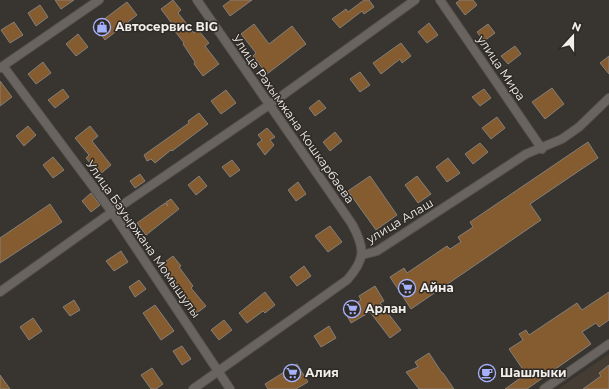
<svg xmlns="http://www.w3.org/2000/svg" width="609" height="389" viewBox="0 0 609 389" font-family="Montserrat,sans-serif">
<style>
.built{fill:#453c33}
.building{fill:#845c2f;stroke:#847f7a}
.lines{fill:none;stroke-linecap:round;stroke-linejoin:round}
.minor-casing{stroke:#55524e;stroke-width:10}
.minor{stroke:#69645f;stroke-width:8}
.labels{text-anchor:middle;stroke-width:3;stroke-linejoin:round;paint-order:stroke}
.poi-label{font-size:12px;font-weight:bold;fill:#f0edeb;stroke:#2e2a26;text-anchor:start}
.street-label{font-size:12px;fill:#f0edeb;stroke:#2e2a26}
</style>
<rect width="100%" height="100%" fill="#38342f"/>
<path class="built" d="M609,354V389H558Z"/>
<path class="building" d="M55,0H74L61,9Z
M173,0L181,10L178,13L194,33L198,30L209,43L205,46L219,64L203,76L194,64L195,62L183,44L184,43L171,26L173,25L161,9Z
M231,0H252L230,16L223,6Z
M364,0H369L374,7L364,14L362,11L340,28L332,19L346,9L348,12Z
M460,0H473L477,5L465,15L456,3Z
M127,2L137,15L105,40L95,26Z
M40,5L48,17L36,26L28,13Z
M14,22L23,35L10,43L1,30Z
M429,23L438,35L427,43L418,32Z
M254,24L269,44L292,26L306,44L267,74L253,56L256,53L241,34Z
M488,24L495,33L484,41L477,32Z
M78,34L88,47L76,56L66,44Z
M401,43L411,56L402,63L400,59L381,74L373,63Z
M515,46L521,54L508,64L501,56Z
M609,56V74L600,63Z
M43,62L51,73L36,84L28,74Z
M360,72L370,85L360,92L350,79Z
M0,81L12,97L0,106Z
M552,88L564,104L545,119L532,102Z
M63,89L69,97L55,108L48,100Z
M484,89L491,98L480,106L472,97Z
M226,90L236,103L221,114L211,101Z
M319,100L326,108L315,116L309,108Z
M199,113L208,124L172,151L171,150L155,163L151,159L147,161L144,155L189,123L188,121Z
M497,117L505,128L491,139L482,128Z
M28,126L36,135L24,146L16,136Z
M90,126L98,136L92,141L111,165L99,175L86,158L89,155L75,138Z
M267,128L275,137L270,140L274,145L265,155L257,144L262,140L258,135Z
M335,132L342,141L330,151L323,142Z
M588,142L598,158L530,204L541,220L411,309L390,277L404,268L407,273L447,246L450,249L461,242L458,237L473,227L470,222Z
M480,143L488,152L473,164L465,154Z
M53,157L64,170L53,178L43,165Z
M448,158L460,173L447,182L436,167Z
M232,160L240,170L230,177L222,167Z
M140,174L145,181L135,188L130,181Z
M199,176L207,186L196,195L188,185Z
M370,176L397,215L376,230L348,191Z
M417,176L431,194L418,203L405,185Z
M298,182L306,194L296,201L288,190Z
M91,193L100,205L91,212L82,201Z
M171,199L179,209L146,235L137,223L165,203L168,206L166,202Z
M50,204L62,222L0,263V238Z
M330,226L342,242L328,252L315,236Z
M121,251L128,262L114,271L106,261Z
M173,256L181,266L179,267L193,286L191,288L206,306L197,313L161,265Z
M304,266L311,276L297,286L290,277Z
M139,280L146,289L135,297L129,287Z
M375,286L384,301L380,303L401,330L390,338L370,312L351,323L344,310L361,300L359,296Z
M265,292L275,305L265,313L263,311L247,323L239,313Z
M609,292V320L599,327L596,323L582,332L591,344L527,389H505L526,374L509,349L523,340L519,334L526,330L529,335L577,303L582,310Z
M74,300L80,310L70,316L63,307Z
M155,305L174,331L161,340L143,313Z
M33,318L42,331L29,340L20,327Z
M224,320L232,330L219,340L211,330Z
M329,326L336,338L321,347L314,336Z
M182,346L191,359L182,365L173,351Z
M429,353L442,373H443L454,389H419L406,372L418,367L415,362Z
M297,364L308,382L296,389H268L265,384Z
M609,365V389H583L601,376L599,373Z
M152,368L163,384L156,389H151L141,375Z
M0,375L10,389H0Z"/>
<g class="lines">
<g class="minor-casing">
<path id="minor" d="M440,0L542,149
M3,66L112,212L230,389
M0,68L99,0
M362,255L377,251L526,154L562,139L579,127L609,98
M0,292L112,212L269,105L415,0
M193,389L347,280C366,259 365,248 352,224L197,0
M544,389L609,344"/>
</g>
<use href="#minor" class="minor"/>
</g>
<defs>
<g id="shop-ring" transform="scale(0.9)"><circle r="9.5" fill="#2e2a26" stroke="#a6b1fc" stroke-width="1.5"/><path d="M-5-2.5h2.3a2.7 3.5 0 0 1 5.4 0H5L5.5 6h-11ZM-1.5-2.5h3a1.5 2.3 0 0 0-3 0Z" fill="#a6b1fc"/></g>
<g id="supermarket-ring" transform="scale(0.9)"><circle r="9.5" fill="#2e2a26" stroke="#a6b1fc" stroke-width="1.5"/><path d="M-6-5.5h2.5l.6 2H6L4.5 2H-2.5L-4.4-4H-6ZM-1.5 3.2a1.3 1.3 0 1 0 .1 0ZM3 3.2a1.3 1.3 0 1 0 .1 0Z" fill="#a6b1fc"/></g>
<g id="cafe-ring" transform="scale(0.9)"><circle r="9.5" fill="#2e2a26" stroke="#a6b1fc" stroke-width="1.5"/><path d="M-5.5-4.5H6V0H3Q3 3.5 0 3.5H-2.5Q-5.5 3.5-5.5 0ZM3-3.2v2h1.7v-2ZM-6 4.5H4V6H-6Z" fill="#a6b1fc"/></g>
</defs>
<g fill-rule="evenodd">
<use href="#shop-ring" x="102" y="27"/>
<use href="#supermarket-ring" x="407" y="288"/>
<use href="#supermarket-ring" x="352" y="309"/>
<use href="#supermarket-ring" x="292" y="373"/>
<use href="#cafe-ring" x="487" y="373"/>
</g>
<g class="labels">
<g class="poi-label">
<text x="115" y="31">Автосервис BIG</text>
<text x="420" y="292">Айна</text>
<text x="365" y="313">Арлан</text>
<text x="305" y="377">Алия</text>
<text x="500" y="377">Шашлыки</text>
</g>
<g class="street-label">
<text transform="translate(501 68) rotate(56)" y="4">улица Мира</text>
<text transform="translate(293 119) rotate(55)" y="4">Улица Рахымжана Кошкарбаева</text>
<text transform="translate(400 221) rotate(-31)" y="4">улица Алаш</text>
<text transform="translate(143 239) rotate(55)" y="4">Улица Бауыржана Момышулы</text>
</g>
</g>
<g transform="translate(573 36) rotate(21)" stroke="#2e2a26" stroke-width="3" paint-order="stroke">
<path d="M0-3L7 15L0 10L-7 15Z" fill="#f0edeb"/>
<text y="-6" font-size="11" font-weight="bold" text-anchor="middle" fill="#f0edeb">N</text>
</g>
</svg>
